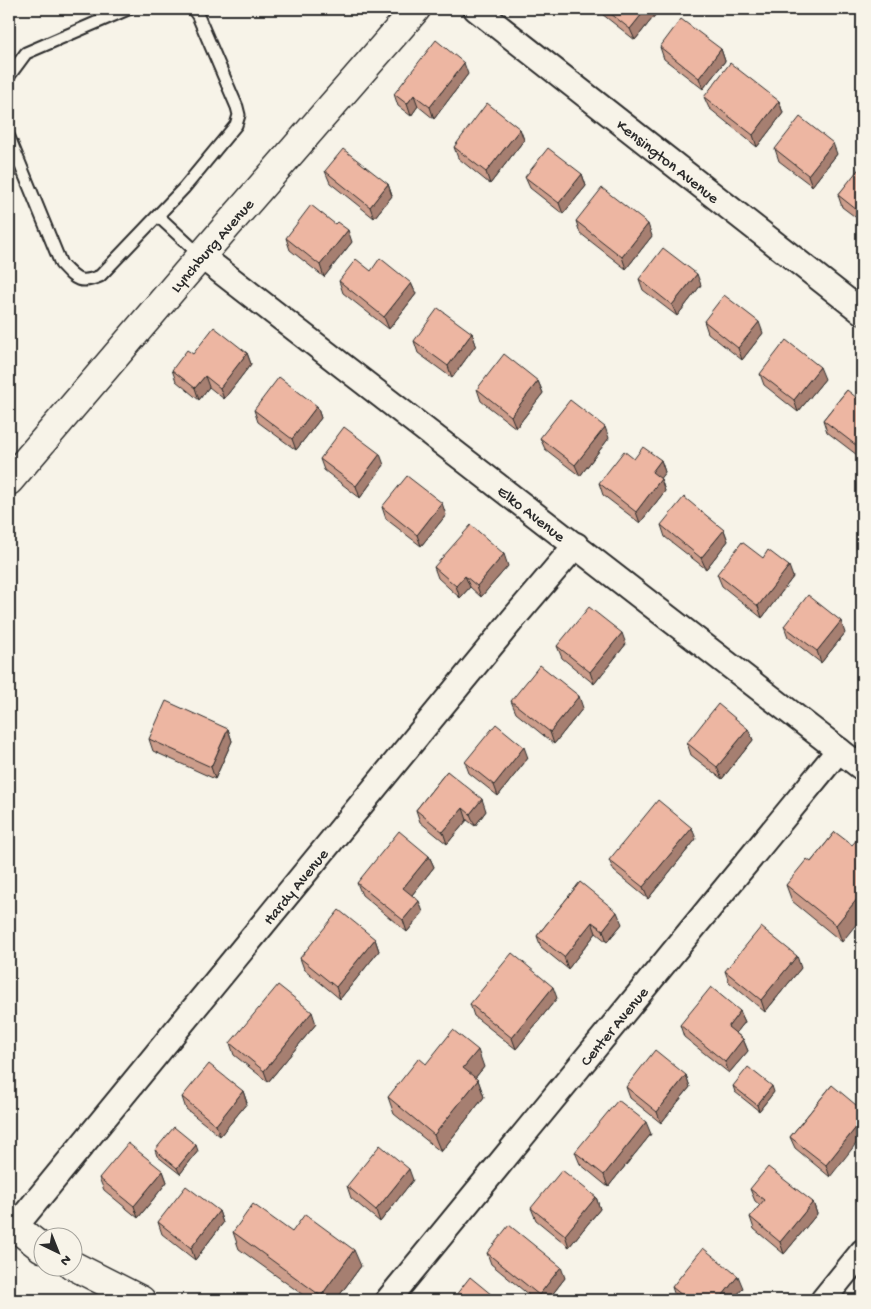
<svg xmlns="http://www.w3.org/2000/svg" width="871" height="1309" viewBox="0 0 871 1309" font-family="'Gochi Hand',sans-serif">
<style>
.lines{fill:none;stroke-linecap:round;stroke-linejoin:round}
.service-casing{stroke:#2b2b2b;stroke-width:15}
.minor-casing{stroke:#2b2b2b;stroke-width:28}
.tertiary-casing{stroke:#2b2b2b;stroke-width:31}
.service{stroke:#f7f3e8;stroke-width:11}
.minor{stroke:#f7f3e8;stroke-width:24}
.tertiary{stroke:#f7f3e8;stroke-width:28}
.wall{fill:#cc9d8b;stroke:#2b2b2b}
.shaded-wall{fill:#a67f71;stroke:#2b2b2b}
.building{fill:#edb6a2;stroke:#2b2b2b}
.labels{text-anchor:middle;stroke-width:4;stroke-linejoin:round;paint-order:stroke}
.street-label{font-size:16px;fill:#2b2b2b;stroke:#f7f3e8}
</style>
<rect width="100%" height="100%" fill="#f7f3e8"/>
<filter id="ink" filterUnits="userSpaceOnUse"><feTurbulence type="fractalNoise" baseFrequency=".02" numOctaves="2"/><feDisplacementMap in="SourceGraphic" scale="10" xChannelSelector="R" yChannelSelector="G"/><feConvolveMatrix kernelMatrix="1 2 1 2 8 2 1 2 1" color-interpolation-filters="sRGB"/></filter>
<g filter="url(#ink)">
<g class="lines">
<g class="service-casing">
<path id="service" d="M9,76L26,53L128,9
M9,137L61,264C75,279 79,285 100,276L184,188L236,125L239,115L237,107L198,16L193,9
M158,216L201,256"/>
</g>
<g class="minor-casing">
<g id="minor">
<path id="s1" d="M476,9L862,312"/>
<path id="s2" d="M201,256L862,768"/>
<path id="s3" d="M15,1227L513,619L576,545"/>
<path id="s4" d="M388,1300L839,750"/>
<path d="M823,1300L862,1252"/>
</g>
</g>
<g class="tertiary-casing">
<g id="tertiary">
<path id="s5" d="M9,481L201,256L416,9"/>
<path d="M9,1221L15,1227L42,1248"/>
<path d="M72,1265L141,1300"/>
</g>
</g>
<use href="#service" class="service"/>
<use href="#minor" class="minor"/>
<use href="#tertiary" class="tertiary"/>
</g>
<path class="wall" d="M600,9H654L656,14L635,40L602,14Z
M660,47L721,49L725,61L703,89L664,59Z
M468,74L434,119L418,106L411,116L398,106L394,94Z
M704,97L779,101L783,113L757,147L709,108Z
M520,129L524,140L490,184L458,158L454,147Z
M775,149L837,154L812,186L779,161Z
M862,167V222L842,207L838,195Z
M325,171L388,184L392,196L374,218L330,183Z
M582,174L586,186L563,214L530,188L525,177Z
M576,221L652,236L626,269L580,233Z
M335,224L352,242L324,277L290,250L286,238Z
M371,271L411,283L416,294L389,329L343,293L339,281Z
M639,279L701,285L677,316L643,290Z
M704,321L763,333L742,360L708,333Z
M472,333L476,345L452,378L418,353L414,341Z
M247,353L251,364L224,399L209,387L199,400L176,381L172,370L193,354Z
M760,374L825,379L798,412L764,385Z
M538,381L543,393L516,428L481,401L477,389Z
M847,390L861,458L827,432L823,420Z
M317,406L321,418L296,450L258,422L254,410Z
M540,438H609L580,476L545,449Z
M320,459L384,465L360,498L324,470Z
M634,459L661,460L665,472L660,478L661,479L665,491L640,523L603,495L599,483Z
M382,507L446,515L421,546L386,519Z
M661,525L724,530L728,541L706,569L665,537Z
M763,558L793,577L762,618L722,586L717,574Z
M508,566L481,597L470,587L460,598L438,578L434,567Z
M784,626L845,633L821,663L788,637Z
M626,644L594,684L562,658L557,646Z
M511,701L583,708L554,744L516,713Z
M228,729L232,741L215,779L153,751L149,739Z
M748,729L753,740L722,779L691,755L687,743Z
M528,758L498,796L469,773L465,762Z
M447,771L486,811L475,826L467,820L447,844L420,822L416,810Z
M835,832L842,942L792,901L786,885L811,862Z
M696,839L648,899L614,871L609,860Z
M429,856L434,867L412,895L423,912L407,932L362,895L357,883Z
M580,882L622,924L607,942L596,933L568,969L541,947L537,936Z
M375,939L379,951L340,999L304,969L300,958Z
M801,968L765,1012L729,982L725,971Z
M557,998L516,1049L474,1016L470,1004Z
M740,1011L745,1022L736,1033L743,1039L748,1051L729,1073L684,1037L680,1025Z
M316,1024L268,1082L234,1055L230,1043Z
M426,1064L484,1067L475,1078L478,1080L484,1097L441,1152L394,1114L388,1097Z
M686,1075L690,1087L661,1123L630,1098L626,1087Z
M832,1085L830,1177L795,1148L790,1137Z
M733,1086L774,1092L759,1111L735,1092Z
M243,1091L247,1103L220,1136L186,1109L182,1097Z
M651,1134L608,1187L580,1164L575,1152Z
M155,1150L198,1151L180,1174L157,1156Z
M163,1171L167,1182L138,1218L104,1190L99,1178Z
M413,1180L380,1222L351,1198L347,1186Z
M750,1189L813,1202L817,1214L784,1254L754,1229L750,1217L760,1205L755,1201Z
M596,1197L600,1209L569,1247L536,1220L531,1208Z
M219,1211L223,1223L195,1260L162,1234L158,1222Z
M233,1232H292L361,1266L336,1300H310L239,1249Z
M487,1253L565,1278L548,1300H535L491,1264Z
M672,1287L743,1288L733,1300H678L676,1299Z"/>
<path class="shaded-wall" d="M646,9H654L656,14L635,40L630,29Z
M721,49L725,61L703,89L699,78Z
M464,63L468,74L434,119L430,107Z
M414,95L418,106L411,116L407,104Z
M779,101L783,113L757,147L753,135Z
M520,129L524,140L490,184L486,172Z
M833,143L837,154L812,186L808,175Z
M582,174L586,186L563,214L559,203Z
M388,184L392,196L374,218L370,207Z
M648,224L652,236L626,269L622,257Z
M348,230L352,242L324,277L320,265Z
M697,274L701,285L677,316L672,305Z
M411,283L416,294L389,329L384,317Z
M759,322L763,333L742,360L738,348Z
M472,333L476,345L452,378L448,366Z
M247,353L251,364L224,399L220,388Z
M820,367L825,379L798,412L794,400Z
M205,376L209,387L199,400L195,388Z
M538,381L543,393L516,428L511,416Z
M317,406L321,418L296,450L292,439Z
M605,427L609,438L580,476L575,465Z
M862,439V456L861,458L857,446Z
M380,454L384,465L360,498L356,486Z
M661,460L665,472L656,484L652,472Z
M661,479L665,491L640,523L636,512Z
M442,503L446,515L421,546L417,535Z
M724,530L728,541L706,569L701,558Z
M504,554L508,566L481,597L477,586Z
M789,566L793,577L762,618L758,606Z
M465,576L470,587L460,598L456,586Z
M841,621L845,633L821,663L817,651Z
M622,633L626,644L594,684L590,672Z
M579,696L583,708L554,744L550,732Z
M228,729L232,741L215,779L211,767Z
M748,729L753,740L722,779L717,767Z
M524,747L528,758L498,796L494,785Z
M482,799L486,811L475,826L470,814Z
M463,808L467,820L447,844L443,832Z
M692,828L696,839L648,899L643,887Z
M429,856L434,867L408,900L403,888Z
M862,893V917L842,942L836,925Z
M419,901L423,912L407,932L403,920Z
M617,912L622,924L607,942L603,930Z
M592,922L596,933L568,969L564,957Z
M375,939L379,951L340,999L336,987Z
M797,956L801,968L765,1012L761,1000Z
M553,987L557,998L516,1049L512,1038Z
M740,1011L745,1022L732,1038L728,1027Z
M312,1012L316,1024L268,1082L264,1071Z
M743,1039L748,1051L729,1073L725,1062Z
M478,1050L484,1067L469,1085L463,1068Z
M686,1075L690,1087L661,1123L657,1112Z
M478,1080L484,1097L441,1152L434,1135Z
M772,1086L774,1092L759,1111L757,1105Z
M243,1091L247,1103L220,1136L216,1125Z
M862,1120V1136L830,1177L826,1165Z
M646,1122L651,1134L608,1187L604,1175Z
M196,1145L198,1151L180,1174L177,1168Z
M409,1169L413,1180L380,1222L376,1210Z
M163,1171L167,1182L138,1218L134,1206Z
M596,1197L600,1209L569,1247L565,1235Z
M813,1202L817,1214L784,1254L780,1242Z
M219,1211L223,1223L195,1260L191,1248Z
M354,1250L361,1266L336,1300H323L321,1296Z
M561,1267L565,1278L548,1300H541L539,1295Z
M738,1276L743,1288L733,1300H719Z
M492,1295L494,1300H489Z"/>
<path class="building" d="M605,9H646L630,29Z
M681,19L721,49L699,78L660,47Z
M436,40L464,63L430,107L414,95L407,104L394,94Z
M730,63L779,101L753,135L704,97Z
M487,103L520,129L486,172L454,147Z
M800,117L833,143L808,175L775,149Z
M548,148L582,174L559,203L525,177Z
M343,149L388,184L370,207L325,171Z
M861,166L862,167V214L838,195Z
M602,188L648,224L622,257L576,221Z
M311,205L335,224L337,222L348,230L320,265L286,238Z
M663,248L697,274L672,305L639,279Z
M380,258L411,283L384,317L339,281L356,259L371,271Z
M724,295L759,322L738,348L704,321Z
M438,308L472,333L448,366L414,341Z
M214,327L247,353L220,388L205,376L195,388L172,370L187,350L193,354Z
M786,340L820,367L794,400L760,374Z
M504,354L538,381L511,416L477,389Z
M279,377L317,406L292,439L254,410Z
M847,390L862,402V439L857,446L823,420Z
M570,400L605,427L575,465L540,438Z
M344,427L380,454L356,486L320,459Z
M643,447L661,460L652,472L661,479L636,512L599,483L624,451L634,459Z
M407,476L442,503L417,535L382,507Z
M684,497L724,530L701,558L661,525Z
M471,525L504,554L477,586L465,576L456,586L434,567Z
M742,542L763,558L768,550L789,566L758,606L717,574Z
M808,595L841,621L817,651L784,626Z
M589,607L622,633L590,672L557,646Z
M540,665L579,696L550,732L511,701Z
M166,701L228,729L211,767L149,739Z
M718,704L748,729L717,767L687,743Z
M496,724L524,747L494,785L465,762Z
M447,771L482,799L470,814L463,808L443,832L416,810Z
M658,800L692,828L643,887L609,860Z
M399,831L429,856L403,888L419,901L403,920L357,883Z
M835,832L852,845L862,834V893L836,925L786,885L807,859L811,862Z
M580,882L617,912L603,930L592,922L564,957L537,936Z
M339,910L375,939L336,987L300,958Z
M761,927L797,956L761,1000L725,971Z
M512,953L553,987L512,1038L470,1004Z
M278,985L312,1012L264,1071L230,1043Z
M711,987L740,1011L728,1027L743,1039L725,1062L680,1025Z
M453,1030L478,1050L463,1068L478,1080L434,1135L388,1097L419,1058L426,1064Z
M655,1050L686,1075L657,1112L626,1087Z
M209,1064L243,1091L216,1125L182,1097Z
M748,1067L772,1086L757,1105L733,1086Z
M832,1085L862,1110V1120L826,1165L790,1137Z
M618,1100L646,1122L604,1175L575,1152Z
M174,1127L196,1145L177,1168L155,1150Z
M128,1143L163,1171L134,1206L99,1178Z
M380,1145L409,1169L376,1210L347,1186Z
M768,1167L813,1202L780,1242L750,1217L764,1200L750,1189Z
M562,1170L596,1197L565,1235L531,1208Z
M186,1186L219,1211L191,1248L158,1222Z
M253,1204L292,1232L305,1214L354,1250L321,1296L233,1232Z
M509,1225L561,1267L539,1295L487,1253Z
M703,1248L738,1276L719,1300H688L672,1287Z
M470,1277L492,1295L489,1300H452Z"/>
</g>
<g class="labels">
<g class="street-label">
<text dy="6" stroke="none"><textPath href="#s1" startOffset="245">Kensington Avenue</textPath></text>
<text dy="6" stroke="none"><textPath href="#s5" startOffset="311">Lynchburg Avenue</textPath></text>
<text dy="6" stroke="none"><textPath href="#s2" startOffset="419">Elko Avenue</textPath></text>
<text dy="6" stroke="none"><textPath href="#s3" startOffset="441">Hardy Avenue</textPath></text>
<text dy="6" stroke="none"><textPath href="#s4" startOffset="355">Center Avenue</textPath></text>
</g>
</g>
<rect width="871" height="1309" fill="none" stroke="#f7f3e8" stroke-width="30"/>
<rect x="15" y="15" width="841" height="1279" fill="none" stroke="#2b2b2b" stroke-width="2" filter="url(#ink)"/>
<g transform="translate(58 1252) rotate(137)"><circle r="24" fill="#f7f3e8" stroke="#a5a39c"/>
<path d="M0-4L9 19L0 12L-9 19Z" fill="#2b2b2b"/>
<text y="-8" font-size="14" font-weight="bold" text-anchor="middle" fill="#2b2b2b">N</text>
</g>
</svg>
